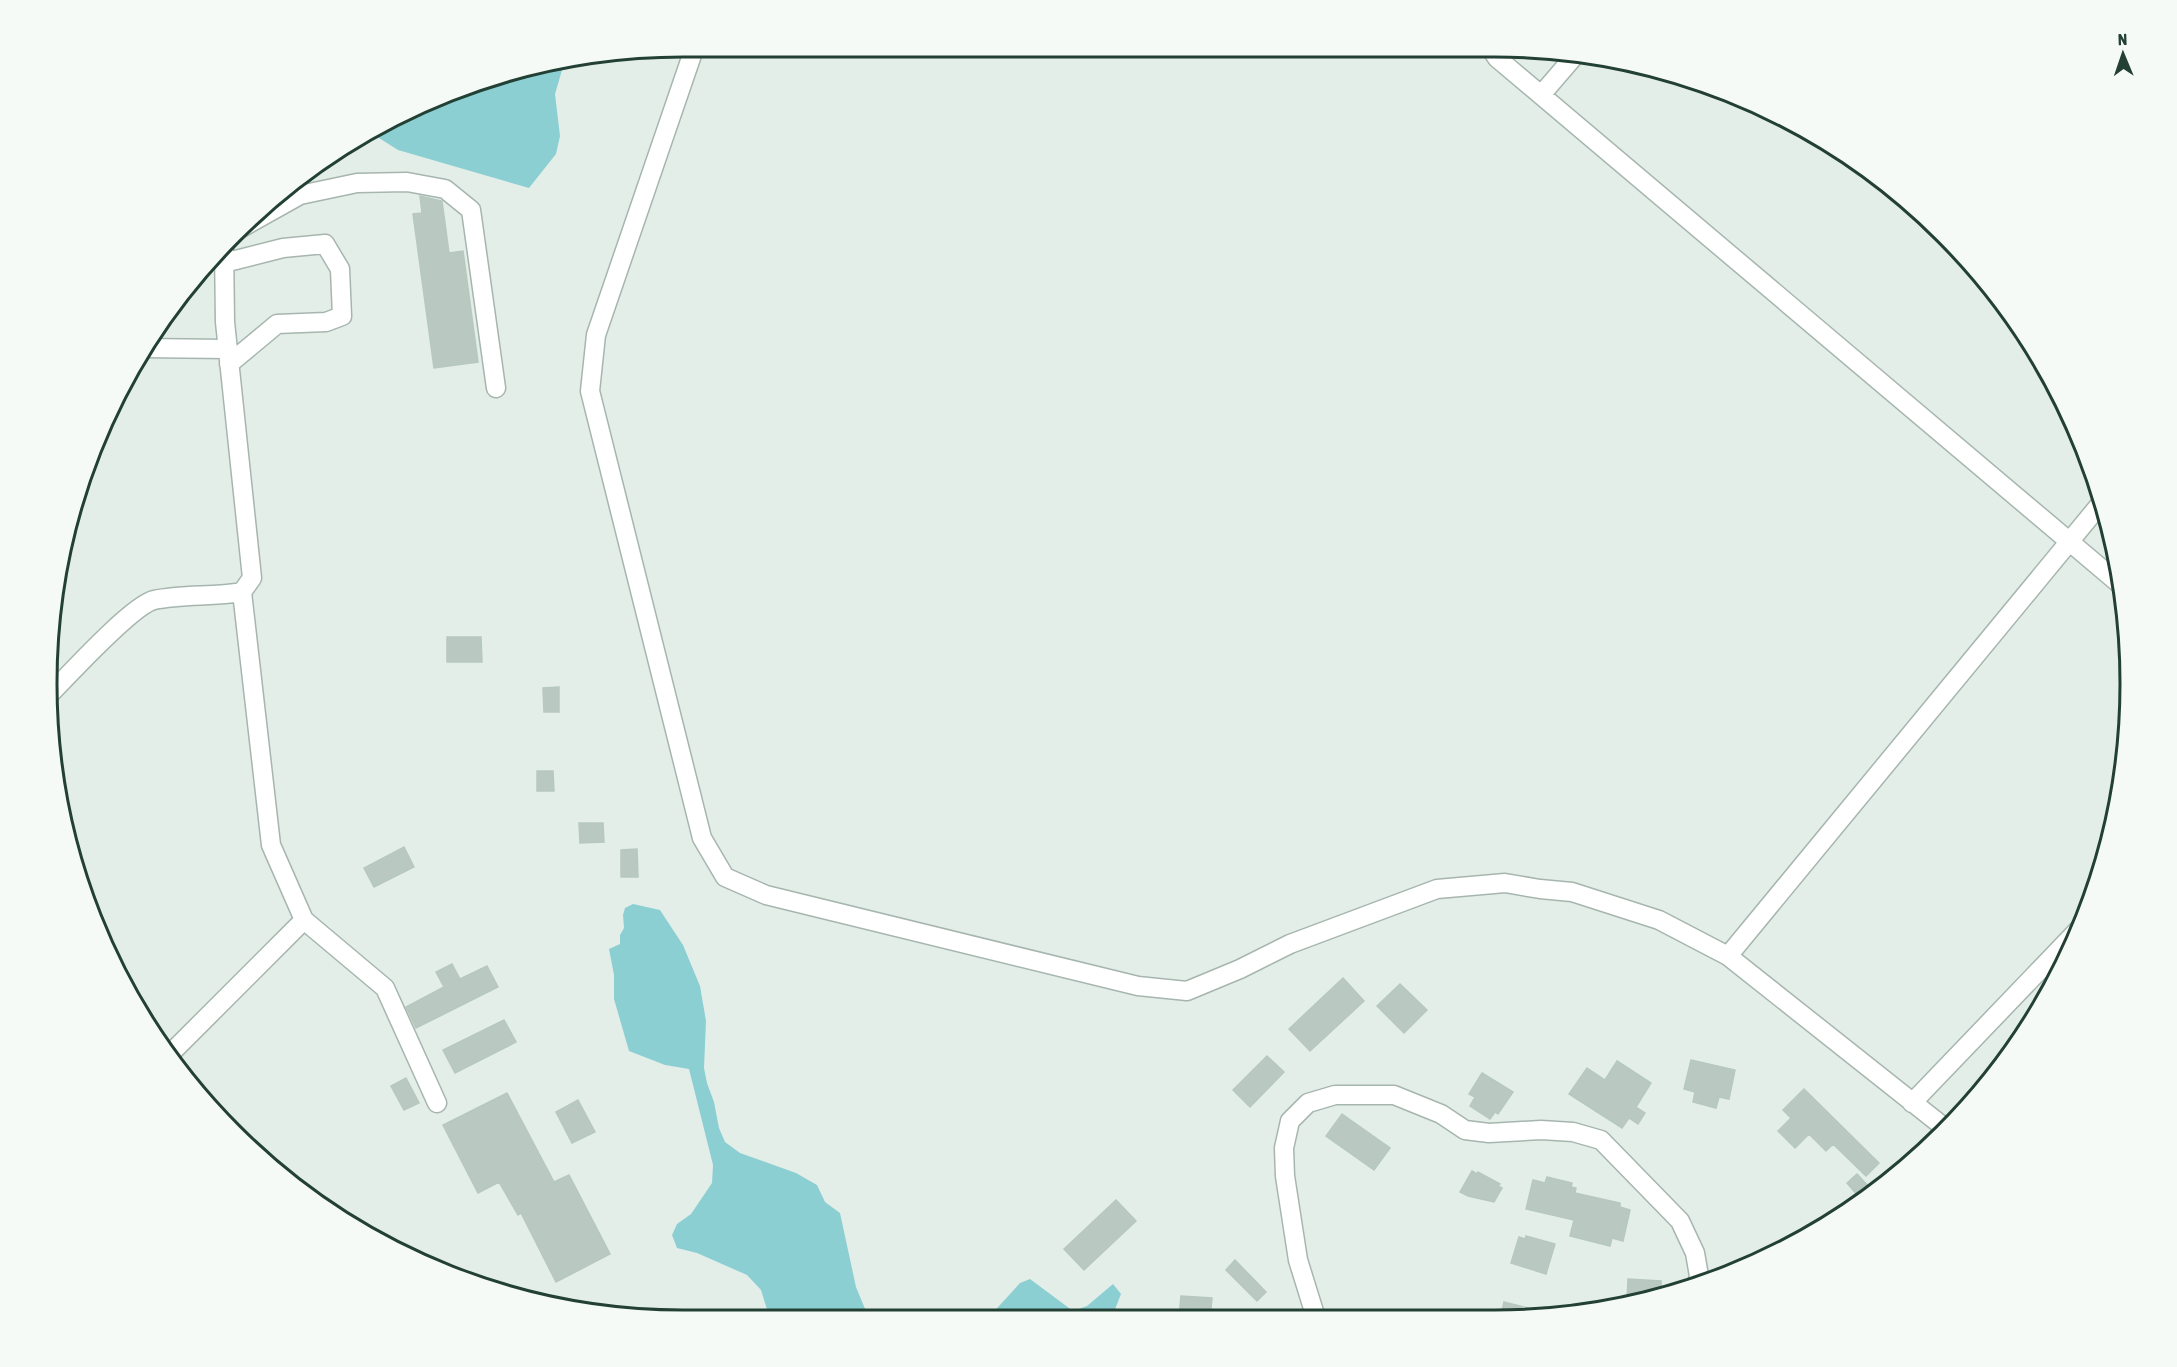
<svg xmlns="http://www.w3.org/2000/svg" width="2177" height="1367" viewBox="0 0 2177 1367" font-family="'Asap Condensed',sans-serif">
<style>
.water{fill:#8ccfd3}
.building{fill:#b9c9c1;stroke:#b6c8bf;stroke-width:1.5}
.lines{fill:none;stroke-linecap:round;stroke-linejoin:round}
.street-casing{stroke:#a6b6af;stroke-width:21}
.street{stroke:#fff;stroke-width:18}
.rim{fill:none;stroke:#234035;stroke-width:3}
</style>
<rect width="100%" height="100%" fill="#e4eee9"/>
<path class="water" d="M565,60L555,94L560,136L556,154L529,188L398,150L371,133L479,80Z
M633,904L660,910L683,945L700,986L706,1021L704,1068L707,1083L714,1102L719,1128L725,1142L740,1153L796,1173L817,1185L825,1202L840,1213L856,1287L868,1316H769L761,1290L747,1275L697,1253L677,1248L672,1235L677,1224L691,1214L712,1183L713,1165L689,1069L665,1065L629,1051L614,999V975L609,949L620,944V935L624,928L623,915L625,908Z
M1030,1279L1073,1311L1087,1306L1113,1284L1121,1294L1112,1317H989L1020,1283Z"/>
<path class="building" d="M420,196L442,201L449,253L463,251L478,362L434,368L413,214L422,213Z
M447,637H481L482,662H447Z
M559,687V712H544L543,688Z
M537,771H553L554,791H537Z
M579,823H603L604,842L580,843Z
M404,847L414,867L374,887L364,868Z
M637,849L638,877H621V850Z
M452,964L460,979L487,966L498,987L416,1028L406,1007L444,987L436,972Z
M1343,978L1364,1001L1310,1051L1289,1029Z
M1400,984L1427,1010L1404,1033L1377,1006Z
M504,1020L516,1042L455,1073L443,1050Z
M1267,1056L1284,1072L1250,1107L1233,1090Z
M1691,1060L1735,1070L1729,1099L1719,1097L1716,1108L1693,1102L1695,1092L1684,1089Z
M1617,1061L1651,1083L1636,1107L1645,1113L1638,1124L1629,1118L1622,1128L1569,1094L1587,1068L1605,1080Z
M1482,1073L1513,1092L1498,1114L1495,1112L1490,1119L1470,1106L1475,1097L1469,1094Z
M406,1078L419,1103L404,1110L391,1086Z
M1804,1089L1879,1163L1866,1176L1833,1144L1826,1151L1809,1134L1795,1148L1778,1131L1791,1118L1783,1110Z
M507,1093L554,1182L569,1175L610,1254L556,1282L521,1213L518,1215L499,1182L478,1193L443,1125Z
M578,1100L595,1132L572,1143L556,1112Z
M1342,1114L1390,1148L1374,1170L1326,1136Z
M1472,1171L1477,1174L1478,1172L1500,1184L1498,1186L1502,1188L1494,1202L1468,1196L1460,1192Z
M1857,1174L1872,1190L1860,1198L1847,1183Z
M1547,1177L1572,1183L1571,1187L1576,1188L1575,1193L1620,1203V1207L1630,1210L1623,1241L1612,1238L1610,1246L1570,1236L1574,1220L1526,1209L1533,1180L1545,1183Z
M1116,1200L1136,1221L1084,1270L1064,1249Z
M1526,1236L1555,1244L1546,1274L1511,1263L1519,1237L1525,1239Z
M1235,1260L1266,1292L1257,1301L1226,1270Z
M1628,1279L1661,1281V1298L1641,1302L1627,1301Z
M1181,1296L1212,1298L1210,1318H1179Z
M1504,1302L1551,1314V1317L1536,1319H1500Z"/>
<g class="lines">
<g class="street-casing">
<path id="street" d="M693,52L596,335L590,391L702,838L725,877L766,895L1138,986L1187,991L1240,969L1290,944L1437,889L1505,883L1540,889L1572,892L1659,920L1728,956L1945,1128
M1493,52L1497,58L2122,586
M1541,95L1578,52
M241,228L300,195L357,183L407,182L445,189L471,210L496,388
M224,263L283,248L325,244L340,269L342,316L326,322L277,324L229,364
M143,348L227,349
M242,592L271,845L304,920L385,988L437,1103
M48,696C68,676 131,606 154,600C183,594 213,597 242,592L252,578L225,322L224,246
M1728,956L2102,502
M168,1056L304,920
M1912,1103L2078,930
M1316,1318L1298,1260L1285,1176L1284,1148L1290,1121L1308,1103L1335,1095H1394L1441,1114L1465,1130L1489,1133L1541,1130L1573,1132L1601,1140L1680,1221L1695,1253L1699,1276L1697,1284"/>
</g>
<use href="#street" class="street"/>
</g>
<path d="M0 0H2177V1367H0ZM683 57H1494A626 626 0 0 1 2120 683V684A626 626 0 0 1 1494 1310H683A626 626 0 0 1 57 684V683A626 626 0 0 1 683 57Z" fill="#f5faf7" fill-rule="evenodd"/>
<path class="rim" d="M683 57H1494A626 626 0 0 1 2120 683V684A626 626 0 0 1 1494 1310H683A626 626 0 0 1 57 684V683A626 626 0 0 1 683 57Z"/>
<g transform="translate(2123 54) rotate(358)" stroke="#f5faf7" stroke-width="4.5" paint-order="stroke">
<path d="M0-4.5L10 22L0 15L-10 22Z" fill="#234035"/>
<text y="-9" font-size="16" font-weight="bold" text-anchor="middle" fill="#234035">N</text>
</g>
</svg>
